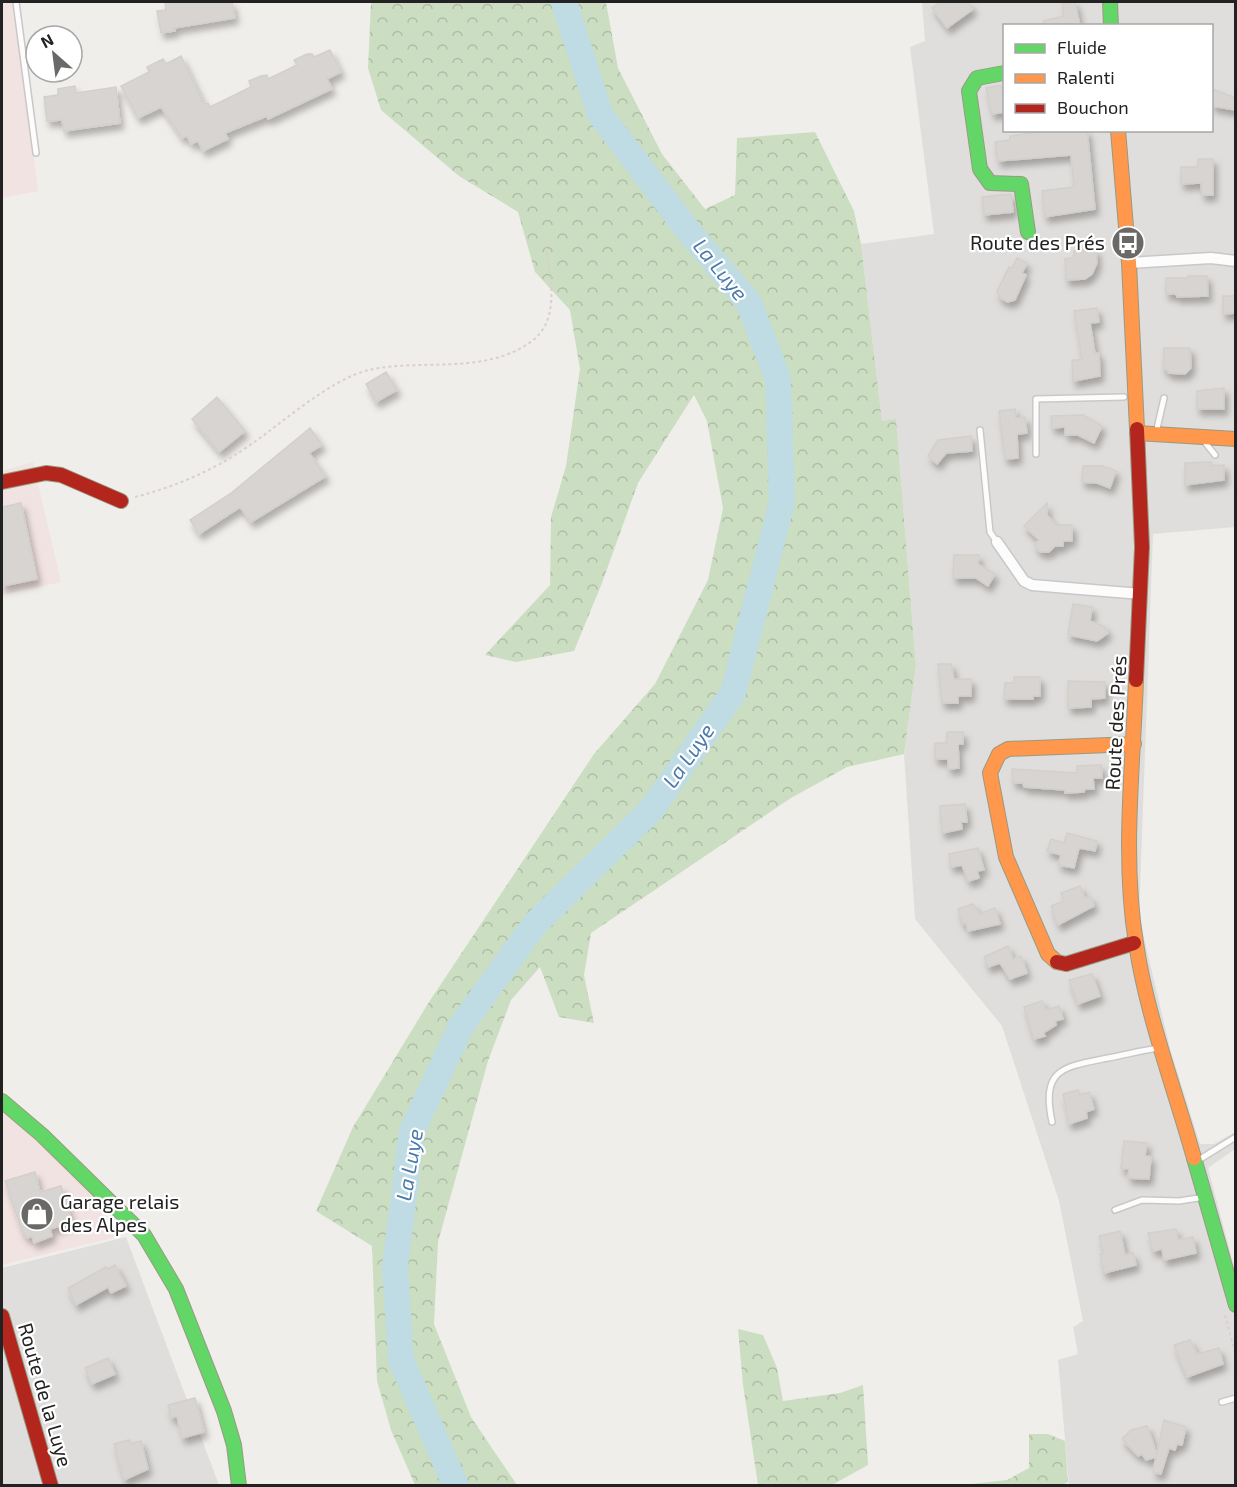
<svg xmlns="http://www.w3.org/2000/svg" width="1237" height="1487" viewBox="0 0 1237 1487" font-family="'Exo 2',sans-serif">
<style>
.residential{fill:#dfdedc;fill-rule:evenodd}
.commercial{fill:#f1e3e1}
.forest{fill:url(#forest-crowns)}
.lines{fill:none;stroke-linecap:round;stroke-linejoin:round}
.river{stroke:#bfdbe3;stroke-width:26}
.building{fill:#d7d4d2;stroke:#d3d0cc;stroke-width:1.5;filter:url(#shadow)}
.lane-casing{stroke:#c9c8c7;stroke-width:8}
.street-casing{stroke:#c9c8c7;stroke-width:13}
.fast-casing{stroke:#999a82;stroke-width:16}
.slow-casing{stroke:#999a82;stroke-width:16}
.jam-casing{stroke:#999a82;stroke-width:16}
.path{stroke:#dccecd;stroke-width:2;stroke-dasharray:3 3;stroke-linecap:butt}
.lane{stroke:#fdfcfc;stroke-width:5}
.street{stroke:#fdfcfc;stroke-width:10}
.fast{stroke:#63d668;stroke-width:14}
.slow{stroke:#ff974d;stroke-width:14}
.jam{stroke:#b3261e;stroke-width:14}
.labels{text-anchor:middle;stroke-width:4.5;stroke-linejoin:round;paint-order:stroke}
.poi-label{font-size:20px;fill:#222;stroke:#fff;text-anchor:end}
.street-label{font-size:20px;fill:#222;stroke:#fff}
.water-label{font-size:21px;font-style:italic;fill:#4a7aab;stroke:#fff}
</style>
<defs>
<pattern id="forest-crowns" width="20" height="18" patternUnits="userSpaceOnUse" patternTransform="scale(1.5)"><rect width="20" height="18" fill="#cbdec1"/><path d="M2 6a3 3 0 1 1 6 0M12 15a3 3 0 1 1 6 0" fill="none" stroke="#aebea6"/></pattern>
<filter id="shadow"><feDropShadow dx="3.5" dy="6" stdDeviation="3" flood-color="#0004"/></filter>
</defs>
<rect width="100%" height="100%" fill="#f0eeeb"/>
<path class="residential" d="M922,2H1235V527L1153,534L1139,917L1171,1052L1200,1144H1214L1235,1132V1149L1208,1168L1235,1270V1485H1069L1058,1360L1078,1354L1073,1327L1083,1321L1059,1201L1002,1026L915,919L904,754L916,666L896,419L882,422L861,244L934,234L910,47L925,41ZM1004,26H1212V130H1004Z
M126,1237L219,1485H2V1268Z"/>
<path class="commercial" d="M2,2H15L38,191L2,198Z
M33,462L61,582L2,595V471Z
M2,1105L84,1181L116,1237L2,1265Z"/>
<path class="forest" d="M371,2H606L618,68L662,154L705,209L735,195L737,138L815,132L854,211L861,244L882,421L896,419L916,666L904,754L847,767L791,798L591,933L584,975L594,1023L559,1017L540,967L511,1000L488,1061L438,1242L434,1324L471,1417L517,1485H415L391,1430L377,1381L372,1246L316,1211L353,1127L429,1002L594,754L655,684L708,580L723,508L707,421L694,395L638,483L602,583L574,651L516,662L485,655L550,585L551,517L566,466L580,369L570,310L535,272L518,212L459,176L381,110L368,68Z
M738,1329L763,1335L777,1368L783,1401L840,1393L863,1385L868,1465L832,1485H758L743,1385Z
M1029,1434H1048L1065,1441L1068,1482L1061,1486L962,1485L1007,1480L1029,1468Z"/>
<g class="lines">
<path class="river" d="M456,1486L401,1360L395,1266L412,1131L461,1026L535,924L652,809L733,693L782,502L778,379L749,303L690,233L600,114L564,2"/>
</g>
<path class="building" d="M165,2H232L235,18L174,28L175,31L161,33L157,11L166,10Z
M941,2H968L973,9L947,28L932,8Z
M1062,2H1075L1080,26H1044L1043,21L1064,16Z
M330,50L341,72L327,79L332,89L268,119L267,116L225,133L228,139L203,151L198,141L191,144L187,136L182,138L161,107L138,118L121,86L149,72L147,67L163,59L166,64L181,56L204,104L208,103L210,107L251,87L249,81L261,76L267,75L268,79L297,65L294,60L307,54H312L314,57Z
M1000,85L1001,88L1005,87V112L992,114L986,88Z
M75,86L76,93L116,87L120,123L64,131L62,120L47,121L44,97L58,95V89Z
M1212,89L1236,98V110L1212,106Z
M1054,130H1087L1095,209L1045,217L1042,191L1074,187L1071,155L998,161L995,142L1010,140V136Z
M1198,159H1213V195H1202L1201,183L1181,184V167H1198Z
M1011,194L1013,212L984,215L982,197Z
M1096,249L1097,263L1092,274L1085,279L1066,280L1065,259L1074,258V251Z
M1017,258L1027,263L1022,273L1026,275L1015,300L1008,302L1000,298L997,291L1009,267L1012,268Z
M1188,276H1207L1208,296L1177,297L1176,294H1166V278H1188Z
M1223,296H1236V313L1223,314Z
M1097,308L1099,322L1090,323L1095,353H1099L1100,376L1073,381L1072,360H1082L1074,311Z
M1164,348H1190L1191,368L1185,374L1168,373V370L1163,369Z
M386,372L397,390L376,402L366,384Z
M1224,388V409H1197V391Z
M217,397L245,431L219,452L192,419Z
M1015,409L1016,418L1025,417L1027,433L1017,434L1018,458L1005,459L999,411Z
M1083,415L1102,426L1094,443L1078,435H1065V427L1052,428L1051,416Z
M310,428L322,445L309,453L326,476L251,522L240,507L199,534L190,520L230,494Z
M971,436L972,451L946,453L937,464L928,456L938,440Z
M1211,462L1212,466L1224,465V480L1185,485V463Z
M1083,466H1102L1116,471L1110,488L1097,483L1082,482Z
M21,503L37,579L2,586V507Z
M1047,503V515L1056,525H1072V541H1063V546H1055L1049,552H1040L1034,545L1039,540L1024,526Z
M954,555H979L978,564L995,574L988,586L976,578H953Z
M1073,604L1092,607L1090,621L1104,626L1108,633L1097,641L1068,635Z
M938,664H951L954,679H971V696H958V703H942Z
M1014,677H1040V696H1033V699H1004L1005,683H1014Z
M1068,681L1105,682V698L1091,699V707L1068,708Z
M947,732H963V744H958L959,768L948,769V759H935V743H947Z
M1101,765L1102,778H1093L1094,789H1085L1084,792L1065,793V790L1024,787L1023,783H1013L1012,769L1077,773V766Z
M965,804L967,822H961L962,829L942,833L940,806Z
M1067,833L1097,841L1095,851L1079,848L1074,868L1058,865L1061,855L1047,851L1051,839L1064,843Z
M978,848L984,870L977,871L979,878L968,881L962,865L951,867L949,854Z
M1080,886L1085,898L1090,896L1094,906L1058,925L1051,906L1064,901L1061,893Z
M973,904L980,914L995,908L1000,924L968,931L966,923L963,924L958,909Z
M1008,946L1013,959L1021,956L1027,973L1010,979L1000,963L988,967L984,957Z
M1092,974L1100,996L1078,1004L1069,980Z
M1042,1001L1046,1010L1059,1006L1063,1019L1055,1021L1056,1025L1043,1033L1045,1036L1034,1039L1024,1007Z
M1078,1090L1080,1095L1089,1092L1094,1109L1086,1112L1087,1118L1069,1124L1063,1094Z
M1124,1141L1147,1143L1145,1156L1151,1157L1149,1179L1128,1178L1129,1169L1121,1168Z
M35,1172L40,1192L61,1186L72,1222L50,1229L52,1236L34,1243L32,1236L27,1238L22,1231L5,1181Z
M1176,1229L1178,1240L1193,1237L1196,1253L1164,1260L1162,1249L1153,1251L1148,1233Z
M1120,1231L1125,1255L1133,1253L1136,1265L1104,1273L1100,1254L1104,1253L1099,1236Z
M115,1265L126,1286L111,1293L108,1287L76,1305L68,1288L106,1267L108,1269Z
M1190,1340L1197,1354L1219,1348L1223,1364L1187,1377L1174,1345Z
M108,1358L115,1374L92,1384L85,1368Z
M195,1398L204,1432L182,1438L177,1416L171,1418L168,1405Z
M1164,1420L1186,1427L1182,1445L1177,1444L1175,1450L1169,1448L1161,1474L1153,1472L1156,1457L1146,1460L1142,1454L1138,1456L1122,1439L1131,1430L1147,1426L1157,1454Z
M129,1440L131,1444L141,1441L148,1469L124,1480L114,1444Z"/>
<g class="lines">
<g class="lane-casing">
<path id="lane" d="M16,2L36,153
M980,430L990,532L997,542
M1156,433L1164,398
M1204,441L1215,455
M1036,454V399L1124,397
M1052,1122C1041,1068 1063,1067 1108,1058C1125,1055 1142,1050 1160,1048
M1197,1161L1236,1137
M1115,1210L1142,1200L1179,1201L1205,1197
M1222,1402L1236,1398"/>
</g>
<g class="street-casing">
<path id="street" d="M1129,263L1211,258L1236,261
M997,542L1024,581L1032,585L1141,594"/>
</g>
<g class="fast-casing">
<path id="fast" d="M1110,2L1111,26
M1004,73L977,78L969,91L980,169L990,183L1021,184L1028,232
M2,1101L42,1135L144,1235L176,1289L224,1411L234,1445L239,1486
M1194,1158L1236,1305"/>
</g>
<g class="slow-casing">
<path id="slow" d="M1118,130L1129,263L1137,429
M1137,433L1236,439
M1136,680C1133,767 1122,857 1136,943C1146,1013 1175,1090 1194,1158
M1057,962L1048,954L1006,857L990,773L999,754L1008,749L1134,744"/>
</g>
<g class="jam-casing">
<path id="jam" d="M2,482L46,473L61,475L121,501
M1136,680L1142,547L1137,429
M1057,962L1066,964L1134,943
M2,1316L51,1486"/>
</g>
<path class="path" d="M135,497C170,488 205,474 235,455C273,432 328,379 369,370C422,358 484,376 532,341C560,320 551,278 546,248
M1225,1315L1236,1356"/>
<use href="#lane" class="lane"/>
<use href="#street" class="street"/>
<use href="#fast" class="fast"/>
<use href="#slow" class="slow"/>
<use href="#jam" class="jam"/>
</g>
<defs>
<g id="bus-disc" transform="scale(1.725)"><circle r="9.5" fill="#6a6968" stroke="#fff"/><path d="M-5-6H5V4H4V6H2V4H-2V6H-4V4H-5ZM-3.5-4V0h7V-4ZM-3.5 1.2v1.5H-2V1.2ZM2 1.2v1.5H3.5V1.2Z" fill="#fff"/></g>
<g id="shop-disc" transform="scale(1.725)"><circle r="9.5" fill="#6a6968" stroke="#fff"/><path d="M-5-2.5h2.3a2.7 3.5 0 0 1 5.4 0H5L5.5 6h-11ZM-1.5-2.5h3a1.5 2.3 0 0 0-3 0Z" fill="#fff"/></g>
</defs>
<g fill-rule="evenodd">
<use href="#bus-disc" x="1128" y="243"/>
<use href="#shop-disc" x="37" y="1214"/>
</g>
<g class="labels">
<g class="poi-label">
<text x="1105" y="250">Route des Prés</text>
<text x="60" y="1209" text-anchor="start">Garage relais<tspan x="60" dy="23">des Alpes</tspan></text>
</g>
<g class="street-label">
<text transform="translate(1116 723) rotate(-87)" y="7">Route des Prés</text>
<text transform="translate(45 1395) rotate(74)" y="7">Route de la Luye</text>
</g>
<g class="water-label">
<text transform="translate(720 270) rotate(51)" y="7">La Luye</text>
<text transform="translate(689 756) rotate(-55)" y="7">La Luye</text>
<text transform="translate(410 1165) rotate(-80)" y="7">La Luye</text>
</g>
</g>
<rect width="1237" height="1487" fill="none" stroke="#222222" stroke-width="6"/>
<rect x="1003" y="24" width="210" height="108" fill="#ffffff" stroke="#a7a7a7" stroke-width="1.5"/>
<rect x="1015" y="44" width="30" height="9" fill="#63d668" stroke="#a7a7a7" stroke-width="1.5"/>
<text x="1057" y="54" font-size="18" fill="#222222">Fluide</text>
<rect x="1015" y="74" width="30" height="9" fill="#ff974d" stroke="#a7a7a7" stroke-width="1.5"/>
<text x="1057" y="84" font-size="18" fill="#222222">Ralenti</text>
<rect x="1015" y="104" width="30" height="9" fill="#b3261e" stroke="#a7a7a7" stroke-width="1.5"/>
<text x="1057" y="114" font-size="18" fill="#222222">Bouchon</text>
<g transform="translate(54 54) rotate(332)"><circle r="28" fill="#ffffff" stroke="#a7a7a7" stroke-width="1.5"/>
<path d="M0-4.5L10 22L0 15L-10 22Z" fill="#6a6968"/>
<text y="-9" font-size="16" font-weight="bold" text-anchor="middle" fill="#222222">N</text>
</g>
</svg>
